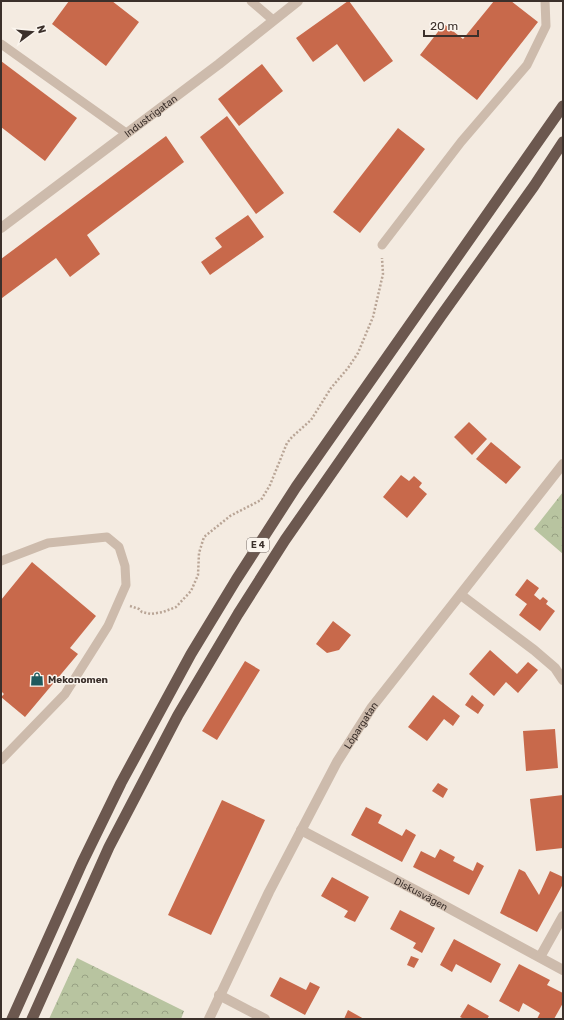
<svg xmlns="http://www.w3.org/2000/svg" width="564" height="1020" viewBox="0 0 564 1020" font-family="Rubik,sans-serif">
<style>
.park{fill:url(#park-crowns)}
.building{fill:#c8694b}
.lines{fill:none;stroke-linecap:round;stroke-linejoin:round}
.path{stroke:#b9a596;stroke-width:2.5;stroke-dasharray:2 2;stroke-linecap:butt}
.service{stroke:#cdbbac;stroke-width:9}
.minor{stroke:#cdbbac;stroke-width:10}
.trunk{stroke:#6c584f;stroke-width:11}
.labels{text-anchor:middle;stroke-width:3;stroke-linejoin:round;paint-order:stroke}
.shield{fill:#fbf5ee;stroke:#756b66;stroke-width:1}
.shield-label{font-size:9px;font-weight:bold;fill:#3b302b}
.street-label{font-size:10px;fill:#3b302b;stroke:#fbf5ee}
.poi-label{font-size:10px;font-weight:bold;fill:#3b302b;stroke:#fbf5ee;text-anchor:start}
</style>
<defs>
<pattern id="park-crowns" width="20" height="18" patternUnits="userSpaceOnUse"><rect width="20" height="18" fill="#b8c4a0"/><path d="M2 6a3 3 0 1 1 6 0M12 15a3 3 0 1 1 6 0" fill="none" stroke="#97a083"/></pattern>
</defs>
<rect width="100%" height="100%" fill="#f4ebe1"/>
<path class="park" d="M563,492V554L534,529Z
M77,958L184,1011L181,1019H49Z"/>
<path class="building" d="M69,1H112L139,22L106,66L52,24Z
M348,1H349L393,61L364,82L337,44L313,62L296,38Z
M494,1H511L538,22L477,100L420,55L444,24L463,39Z
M1,61L77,118L45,161L1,127Z
M262,64L283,91L239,126L218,99Z
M227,116L284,193L256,214L200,137Z
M398,128L425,149L360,233L333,212Z
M166,136L184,162L87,235L100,254L70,277L56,258L2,298L1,259Z
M248,215L264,237L210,275L201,262L222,247L215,238Z
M469,422L487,439L472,455L454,437Z
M491,442L521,467L506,484L476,459Z
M401,475L409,481L414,476L422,483L419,487L427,494L407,518L383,497Z
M32,562L96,616L70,648L78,654L25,717L1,697L4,694L1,691V600Z
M527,579L539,588L534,595L540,600L543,597L548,601L546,604L555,611L540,631L519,615L527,604L515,595Z
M333,621L351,635L339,650L327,653L316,644Z
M490,650L517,674L528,662L538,670L518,693L506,682L494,696L469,674Z
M245,661L260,670L217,740L202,731Z
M433,695L460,716L453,726L444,719L427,741L408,727Z
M472,695L484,705L478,714L465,705Z
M555,729L558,768L526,771L523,731Z
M438,783L448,789L443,798L432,791Z
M563,795V848L536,851L530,799Z
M222,800L265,820L211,935L168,915Z
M366,807L382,815L378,823L402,836L406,829L416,835L402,862L351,835Z
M440,849L455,857L453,861L473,871L477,862L484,866L469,895L413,867L421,851L435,858Z
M519,869L525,872L539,895L550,871L563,877V884L537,932L500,913Z
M332,877L369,897L355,922L344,917L348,911L321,896Z
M400,910L435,928L422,953L413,948L416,943L390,929Z
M454,939L501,964L491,983L456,964L452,972L440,965Z
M411,956L419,959L414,968L407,965Z
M519,964L550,980L547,985L563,993V1003L554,1019H537L540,1013L523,1003L519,1012L499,1001Z
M280,977L306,990L310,982L320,987L305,1015L270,996Z
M468,1004L489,1016L487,1019H464L460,1017Z
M348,1010L364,1019H344Z"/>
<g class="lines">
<path class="path" d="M130,606L139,609L142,612L151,614L163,612L176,607L191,591L198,575L199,553L204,537L230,516L261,500L270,485L287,443L292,437L311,420L331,388L348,368L358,353L373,317L383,274L382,258"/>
<path class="service" d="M251,1L273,20
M1,44L126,133
M382,245L461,142L527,65L546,26L545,1
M1,561L48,543L107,537L119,547L125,566L126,585L108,626L65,694L1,760"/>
<g class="minor">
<path id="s1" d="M1,228L219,64L298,1"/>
<path d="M461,595L534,650L555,668L563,680"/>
<path id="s2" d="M301,830L432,899L563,970"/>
<path d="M540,957L563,916"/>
<path d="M219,995L265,1019"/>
<path id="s3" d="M209,1019L269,892L337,762L372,707L563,464"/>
</g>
<path class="trunk" d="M12,1019L82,863L121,783L191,654L236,580L296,487L563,106
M32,1019L109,847L178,715L238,614L285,540L441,316L534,186L563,142"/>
</g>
<defs>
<g id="shop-bare" transform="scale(1.08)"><path d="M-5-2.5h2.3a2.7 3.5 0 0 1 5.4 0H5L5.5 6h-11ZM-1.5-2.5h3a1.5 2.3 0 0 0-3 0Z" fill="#1f5a5e" stroke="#fbf5ee" stroke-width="2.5" paint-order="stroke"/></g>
</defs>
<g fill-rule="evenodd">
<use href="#shop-bare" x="37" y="679"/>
</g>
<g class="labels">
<rect class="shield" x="247" y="538" width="22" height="14" rx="3"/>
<g class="shield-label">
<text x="258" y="548">E 4</text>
</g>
<g class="street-label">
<text dy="4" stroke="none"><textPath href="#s1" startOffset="187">Industrigatan</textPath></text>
<text dy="4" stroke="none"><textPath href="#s3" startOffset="331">Löpargatan</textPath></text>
<text dy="4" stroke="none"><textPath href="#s2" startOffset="136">Diskusvägen</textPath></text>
</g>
<g class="poi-label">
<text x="48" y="683">Mekonomen</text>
</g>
</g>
<rect width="564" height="1020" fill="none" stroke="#3b302b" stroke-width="4"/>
<g transform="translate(32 32) rotate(74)" stroke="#fbf5ee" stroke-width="3" paint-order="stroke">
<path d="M0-3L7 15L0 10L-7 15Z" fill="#3b302b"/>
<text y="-6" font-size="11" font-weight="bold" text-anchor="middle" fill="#3b302b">N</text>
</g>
<path d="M424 30v6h54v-6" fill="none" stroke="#3b302b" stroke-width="2"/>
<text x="430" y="30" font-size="12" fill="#3b302b" stroke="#fbf5ee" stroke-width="3" paint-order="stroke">20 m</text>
</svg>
